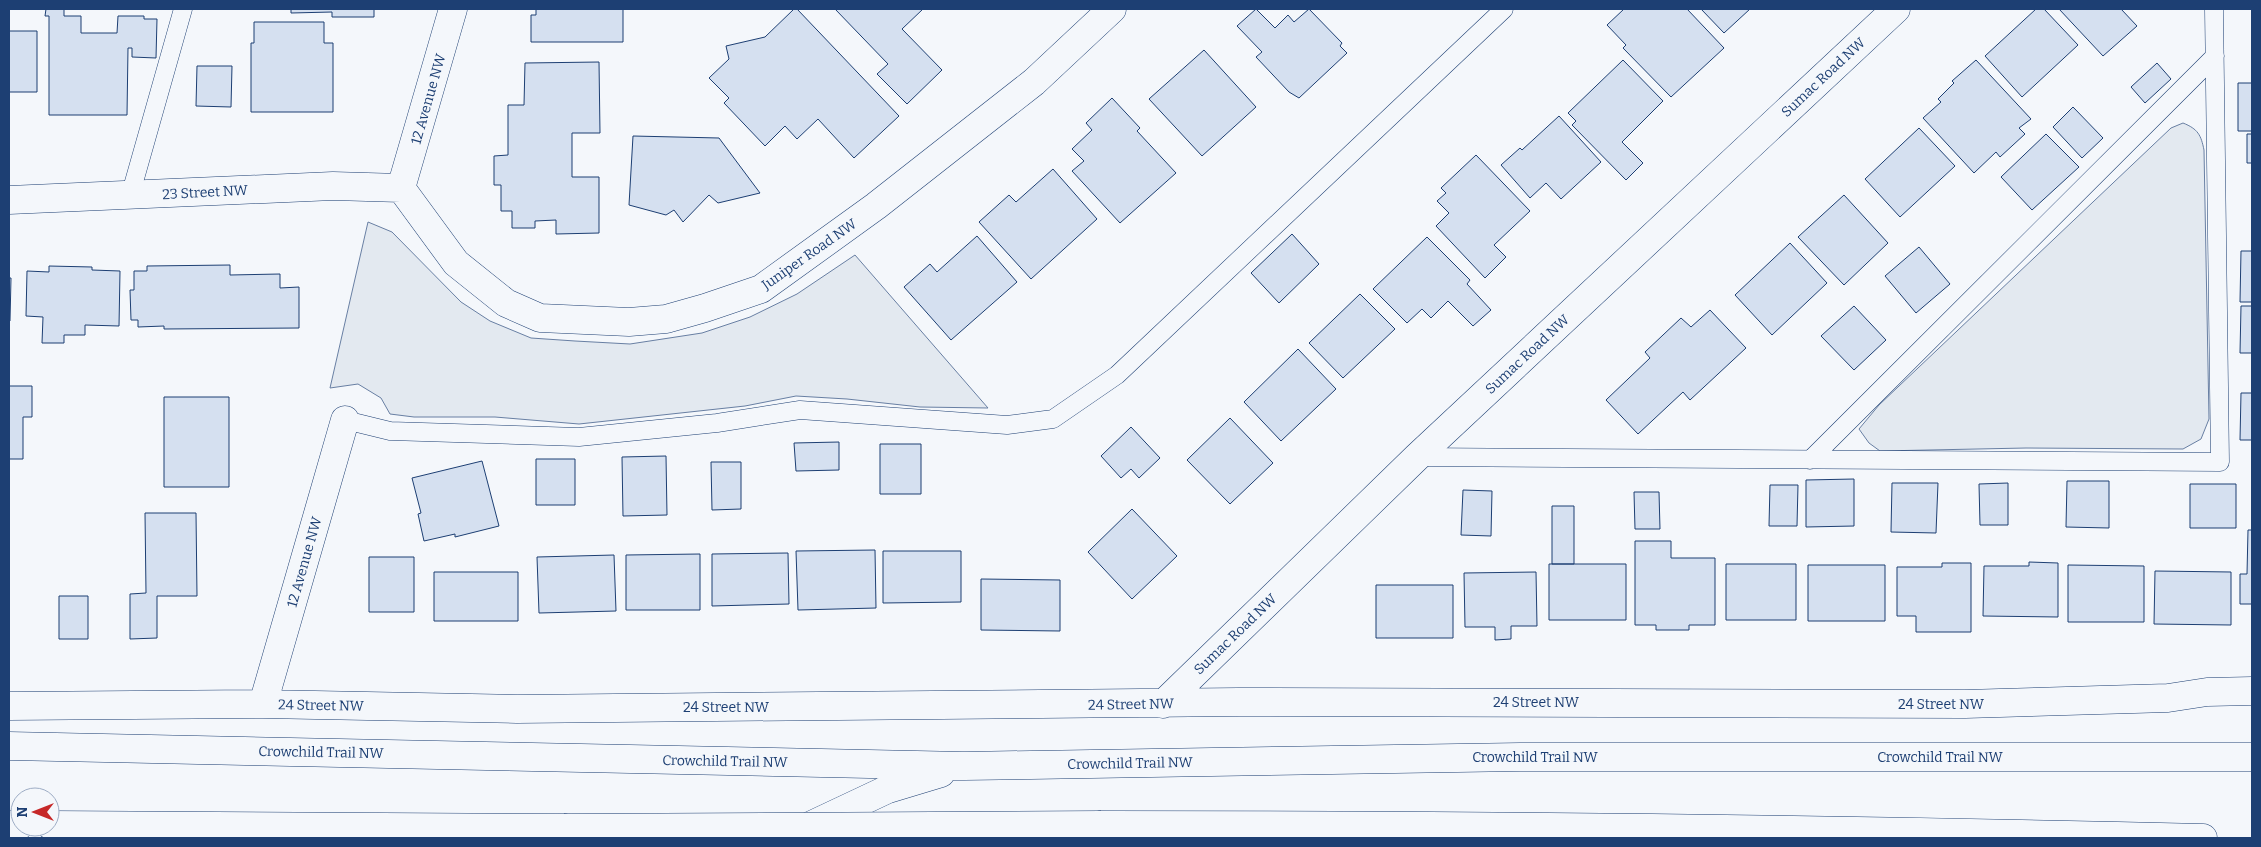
<svg xmlns="http://www.w3.org/2000/svg" width="2261" height="847" viewBox="0 0 2261 847" font-family="Bitter,serif">
<style>
.green{fill:#e3e9f0;stroke:#687fa3}
.building{fill:#d5e0f0;stroke:#1d3f73}
.lines{fill:none;stroke-linecap:round;stroke-linejoin:round}
.lane-casing{stroke:#1d3f73;stroke-width:19}
.street-casing{stroke:#1d3f73;stroke-width:29}
.highway-casing{stroke:#1d3f73;stroke-width:29}
.lane{stroke:#f4f7fb;stroke-width:18}
.street{stroke:#f4f7fb;stroke-width:28}
.highway{stroke:#f4f7fb;stroke-width:28}
.highway-bridge-casing{stroke:#1d3f73;stroke-width:29;stroke-linecap:butt}
.highway-bridge{stroke:#f4f7fb;stroke-width:28}
.labels{text-anchor:middle;stroke-width:4;stroke-linejoin:round;paint-order:stroke}
.street-label{font-size:14px;fill:#1d3f73;stroke:#f4f7fb}
</style>
<rect width="100%" height="100%" fill="#f4f7fb"/>
<path class="green" d="M2183,123C2198,129 2201,135 2204,150L2209,419L2201,439L2183,449L2026,448L1880,451L1869,443L1859,429L1879,405L2171,128Z
M368,222L392,232L461,302L490,321L531,338L575,341L630,344L702,333L750,317L797,294L855,255L988,408L920,407L847,399L796,396L745,406L579,424L495,417H414L390,414L381,398L358,384L330,388Z"/>
<path class="building" d="M46,9H64V16H81V33H117L118,16H144V19H157L156,58L132,57V48H128L127,115H49V16H45Z
M289,9H374V17H332V12L291,13V9Z
M536,9H623V42H531V15H536Z
M794,9H797L899,116L854,158L818,119L797,139L785,126L765,146L724,103L729,98L709,78L729,59L726,46L765,37Z
M835,9H923L902,29L942,70L907,104L877,74L888,64Z
M1256,9L1275,28L1288,15L1294,22L1309,9L1342,43L1340,46L1347,53L1299,98L1289,92L1256,57L1262,52L1237,26Z
M1624,9H1687L1724,48L1671,97L1623,48L1626,45L1607,25Z
M1701,9H1750L1724,33Z
M2036,9H2044L2078,45L2022,97L1985,56Z
M2059,9H2121L2137,26L2103,56Z
M254,22H324V43H333V112H251V43H254Z
M9,31H37V92H9Z
M1204,50L1256,107L1202,156L1149,99Z
M1623,60L1663,101L1622,142L1643,163L1626,180L1572,125L1576,121L1568,113Z
M1976,60L2031,119L2019,128L2025,134L2000,157L1996,152L1974,173L1923,118L1941,102L1938,99L1954,83L1952,81Z
M599,62L600,133H572V177H599V233L556,234V220L535,221V228H512V211H501V185H494V156L508,155V105H524L525,63Z
M2157,63L2171,79L2145,103L2131,87Z
M197,66H232L231,107L196,106Z
M2238,83H2252V131H2238Z
M1112,98L1140,128L1137,131L1176,173L1120,223L1072,171L1084,161L1072,149L1092,130L1086,123Z
M2073,107L2103,138L2082,158L2053,127Z
M1559,116L1601,162L1561,199L1546,183L1530,198L1501,165L1520,148L1522,150Z
M1919,128L1955,166L1900,217L1865,179Z
M2046,134L2079,167L2032,210L2001,177Z
M2247,134H2252V163H2247Z
M633,136L719,138L760,193L718,203L709,195L683,222L674,210L666,215L629,205Z
M1476,155L1530,211L1494,245L1506,257L1485,278L1436,226L1449,213L1437,201L1446,193L1441,188Z
M1053,169L1097,219L1031,279L979,222L1009,195L1016,202Z
M1844,195L1888,243L1844,285L1798,237Z
M1292,234L1319,264L1279,303L1251,273Z
M977,236L1017,282L951,340L904,287L930,264L937,272Z
M1427,237L1470,280L1467,284L1491,310L1473,326L1448,301L1431,318L1422,309L1407,323L1373,289Z
M1790,243L1827,283L1772,335L1735,295Z
M1919,247L1950,284L1916,313L1885,276Z
M2241,251H2252V302H2240Z
M230,265V275L280,274V288L299,287V328L164,329V326L138,327V320H131L130,290H134V271H147V266Z
M49,266L92,267V270L120,271L119,326L85,325V335H64V343H42L43,317L26,316L27,271L49,272Z
M9,278H11L10,321H9Z
M1360,294L1395,329L1343,378L1309,343Z
M1854,306L1886,340L1854,370L1821,336Z
M2241,306H2252V353H2240Z
M1710,310L1746,348L1690,400L1683,392L1638,434L1606,400L1650,358L1645,352L1681,318L1691,327Z
M1298,349L1336,389L1281,441L1244,402Z
M9,386H32V417H23V459H9Z
M2241,393H2252V458V440H2240Z
M164,397H229V487H164Z
M1230,418L1273,463L1230,504L1187,460Z
M1131,427L1160,458L1139,478L1131,469L1121,478L1101,456Z
M839,442V470L796,471L794,443Z
M880,444H921V494H880Z
M666,456L667,515L623,516L622,457Z
M536,459H575V505H536Z
M482,461L499,526L455,537V534L424,541L418,514L421,513L412,478Z
M711,462H741V509L712,510Z
M1854,479V526L1806,527V480Z
M2067,481H2109V528L2066,527Z
M1892,483H1938L1936,533L1891,532Z
M2008,483V525H1980L1979,484Z
M2190,484H2236V528H2190Z
M1770,485H1798L1797,526H1769Z
M1463,490L1492,491L1491,536L1461,535Z
M1634,492H1659L1660,529H1635Z
M1552,506H1574V564H1552Z
M1132,509L1177,556L1132,599L1088,552Z
M145,513H196L197,596H157V638L130,639V594L146,593Z
M2248,530H2252V604H2240V574H2247Z
M1635,541H1671V558H1715V625H1689V630H1656V625H1635Z
M875,550L876,608L798,610L796,551Z
M883,551H961V602L883,603Z
M788,553L789,604L712,606V554Z
M700,554V610H626V555Z
M614,555L616,611L539,613L537,557Z
M369,557H414V612H369Z
M2029,562L2058,563V617L1983,616L1984,566H2029Z
M1942,563H1971V632H1916V616H1897V567H1942Z
M1549,564H1626V620H1549Z
M1726,564H1796V620H1726Z
M1808,565H1885V621H1808Z
M2068,565L2144,566V622H2068Z
M2155,571L2231,572V625L2154,624Z
M434,572H518V621H434Z
M1536,572L1537,626H1511V639L1495,640V627H1465L1464,573Z
M981,579L1060,580V631L981,630Z
M1376,585H1453V638H1376Z
M59,596H88V639H59Z"/>
<g class="lines">
<g class="lane-casing">
<path id="lane" d="M130,196L183,9
M345,420L390,431L579,437L717,423L800,410L1007,425L1053,419L1117,375L1504,9
M1417,457L2220,462L2214,9
M1810,460L2215,56"/>
</g>
<g class="street-casing">
<path id="street" d="M401,188L456,263L506,303L540,318L629,322L666,319L705,308L761,289L876,206L1034,82L1112,9
M401,188L453,9
M9,200L333,186L401,188
M263,704L345,420
M1163,704L1417,457L1896,9
M9,706L263,704L517,709L1239,702L1965,704L2168,698L2207,692L2252,691"/>
</g>
<g class="highway-casing">
<path id="highway" d="M9,746L964,766L1520,757H2252
M9,825H20
M50,825L564,828
M1101,825C1469,825 1836,829 2203,838
M803,829L888,789L941,773"/>
</g>
<use href="#lane" class="lane"/>
<use href="#street" class="street"/>
<use href="#highway" class="highway"/>
<g class="highway-bridge-casing">
<path id="highway-bridge" d="M564,828L1101,825"/>
</g>
<use href="#highway-bridge" class="highway-bridge"/>
</g>
<g class="labels">
<g class="street-label">
<text transform="translate(1823 77) rotate(-43)" y="5">Sumac Road NW</text>
<text transform="translate(428 99) rotate(-74)" y="5">12 Avenue NW</text>
<text transform="translate(205 192) rotate(-3)" y="5">23 Street NW</text>
<text transform="translate(809 254) rotate(-35)" y="5">Juniper Road NW</text>
<text transform="translate(1527 354) rotate(-43)" y="5">Sumac Road NW</text>
<text transform="translate(304 562) rotate(-74)" y="5">12 Avenue NW</text>
<text transform="translate(1235 634) rotate(-44)" y="5">Sumac Road NW</text>
<text x="1536" y="707">24 Street NW</text>
<text transform="translate(1131 704) rotate(-1)" y="5">24 Street NW</text>
<text x="1941" y="709">24 Street NW</text>
<text transform="translate(321 705) rotate(1)" y="5">24 Street NW</text>
<text x="726" y="712">24 Street NW</text>
<text transform="translate(321 752) rotate(1)" y="5">Crowchild Trail NW</text>
<text x="1535" y="762">Crowchild Trail NW</text>
<text x="1940" y="762">Crowchild Trail NW</text>
<text transform="translate(725 761) rotate(1)" y="5">Crowchild Trail NW</text>
<text transform="translate(1130 763) rotate(-1)" y="5">Crowchild Trail NW</text>
</g>
</g>
<rect width="2261" height="847" fill="none" stroke="#1d3f73" stroke-width="20"/>
<g transform="translate(35 812) rotate(270)"><circle r="24" fill="#f4f7fb" stroke="#9eadc5"/>
<path d="M0-4L9 19L0 12L-9 19Z" fill="#c62828"/>
<text y="-8" font-size="14" font-weight="bold" text-anchor="middle" fill="#1d3f73">N</text>
</g>
</svg>
